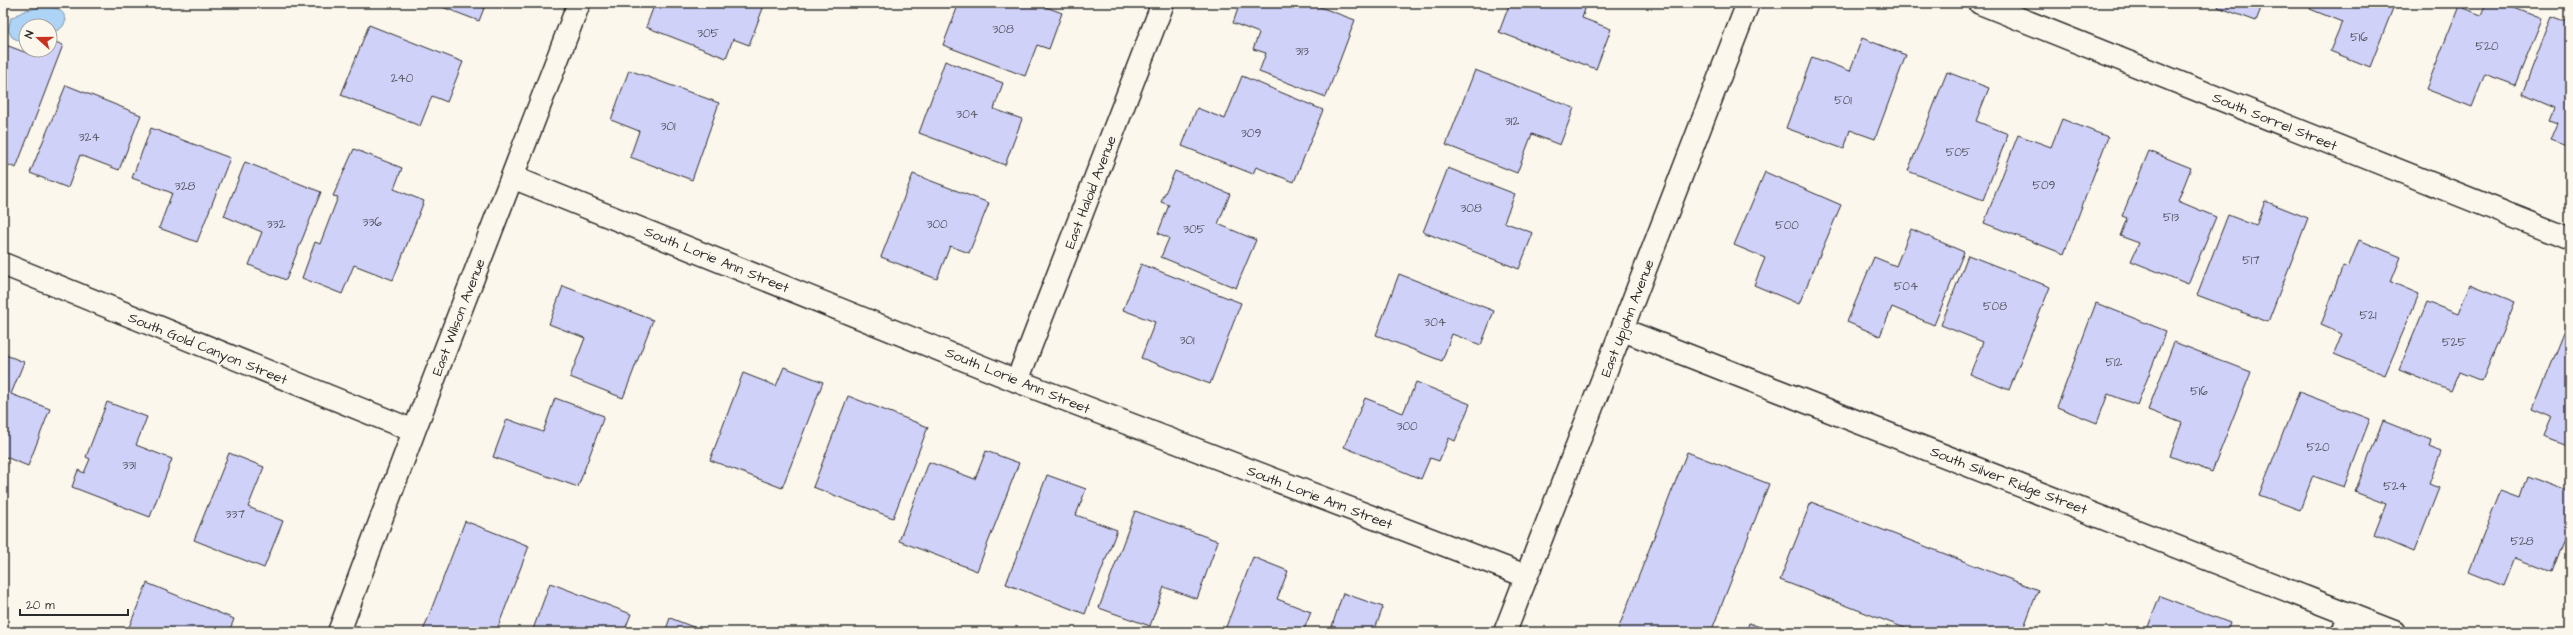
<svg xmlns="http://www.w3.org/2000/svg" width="2573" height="635" viewBox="0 0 2573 635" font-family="'Architects Daughter',sans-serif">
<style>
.water{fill:#add3f6;stroke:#7990a5}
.building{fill:#d0d1f9;stroke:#2b2b2b}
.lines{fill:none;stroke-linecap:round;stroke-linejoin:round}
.minor-casing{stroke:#2b2b2b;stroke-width:25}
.minor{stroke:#fbf7ec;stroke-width:22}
.labels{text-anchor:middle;stroke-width:3.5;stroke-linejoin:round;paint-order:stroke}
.number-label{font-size:12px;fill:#54545e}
.street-label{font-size:14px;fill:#2b2b2b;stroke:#fbf7ec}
</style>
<rect width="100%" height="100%" fill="#fbf7ec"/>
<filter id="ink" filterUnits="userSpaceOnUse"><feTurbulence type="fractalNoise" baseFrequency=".025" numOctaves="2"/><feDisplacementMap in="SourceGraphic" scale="8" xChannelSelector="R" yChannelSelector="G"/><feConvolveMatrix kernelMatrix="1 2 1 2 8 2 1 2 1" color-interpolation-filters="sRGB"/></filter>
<g filter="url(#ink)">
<path class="water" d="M47,6C58,8 63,10 66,20C63,28 59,32 50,31V26H26V41L21,42L12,37L8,30L11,18L26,10Z"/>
<path class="building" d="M432,3H486L479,21Z
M655,3H765L749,45L733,39L726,58L646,27Z
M959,3H1036L1062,13L1049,49L1037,45L1025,76L943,45Z
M1240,3H1309L1355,20L1326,97L1259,72L1266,53L1253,49L1259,33L1233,23Z
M1510,3H1587L1582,18L1611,29L1596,69L1499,32Z
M2219,3H2263L2256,21L2218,7Z
M2313,3H2395L2370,67L2330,51L2342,22L2310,9Z
M2486,3H2502L2542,19L2515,85L2485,74L2472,107L2426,89L2459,6L2481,15Z
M2552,16L2570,23V147L2551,140L2558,123L2550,120L2555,108L2522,94Z
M369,25L463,62L447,102L432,96L420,126L341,95Z
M1862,38L1906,55L1875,139L1850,130L1844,149L1786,128L1812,57L1850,71Z
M50,40L63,45L16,168L3,163V44L35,56L38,50H50Z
M945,61L1003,83L994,109L1022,119L1005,165L919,133Z
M629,70L719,103L692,180L630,157L639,131L611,120Z
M1475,70L1574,108L1560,145L1532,134L1517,173L1446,145Z
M1947,72L1989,88L1976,121L2008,134L1983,200L1908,171Z
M1242,76L1323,110L1294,182L1256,167L1253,174L1182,146L1197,108L1225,119Z
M66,85L141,115L119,170L80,155L68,188L30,173Z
M2062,119L2108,137L2064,254L1984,223L2018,135L2051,147Z
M151,128L230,158L197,242L159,228L172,193L132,178Z
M354,149L402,168L394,189L424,201L393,280L354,265L342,294L302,278L315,242L320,244L338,197L333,196Z
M2149,151L2191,168L2178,201L2216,217L2188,284L2131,261L2139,243L2120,236L2127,218L2122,216Z
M245,162L321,192L286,280L249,265L262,232L224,216Z
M1448,168L1515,194L1504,222L1533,233L1519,269L1423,232Z
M1175,171L1230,194L1218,224L1256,240L1236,288L1161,257L1169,238L1158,233L1169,205L1161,202Z
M1765,172L1841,205L1799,304L1754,285L1765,258L1734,245Z
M913,174L989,203L969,253L950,246L937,279L881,257Z
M2265,201L2308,218L2268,322L2197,295L2228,215L2256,226Z
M1911,229L1964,252L1934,325L1892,307L1880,336L1847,322L1874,257L1896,266Z
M2359,240L2401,257L2391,282L2419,294L2385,375L2334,354L2342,334L2321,325L2343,266L2348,268Z
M1968,255L2050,287L2009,390L1970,374L1983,342L1941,325Z
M1141,264L1241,303L1210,384L1141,358L1155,322L1123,310Z
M1399,274L1494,311L1481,345L1452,334L1442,361L1376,335Z
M2470,284L2515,302L2482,381L2459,372L2451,391L2399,370L2427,302L2458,314Z
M563,286L653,320L623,398L570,377L585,338L549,324Z
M2096,303L2166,331L2137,405L2108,394L2097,423L2057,407Z
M2568,323H2570V447L2544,437L2552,418L2533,410Z
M2174,342L2251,372L2212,472L2170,456L2182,423L2148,410Z
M3,354L24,362L11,394L50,409L28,466L3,456Z
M784,367L823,382L782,488L710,460L743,373L776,386Z
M1416,382L1470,404L1455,441L1449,438L1439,461L1430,458L1421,479L1344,447L1365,398L1403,413Z
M2299,392L2370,419L2344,487L2313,476L2300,510L2259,495Z
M848,396L928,427L893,518L813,487Z
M555,398L604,416L578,487L493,457L507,419L543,432Z
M107,402L147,417L136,445L172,459L150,517L72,487L78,470L84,473L90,459L86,457Z
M2383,421L2431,440L2429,447L2441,452L2429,484L2439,488L2414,552L2374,535L2386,504L2355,492Z
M986,451L1019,463L977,571L899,541L929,462L975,479Z
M1687,452L1769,484L1711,632H1617Z
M229,453L264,467L248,507L283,521L264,568L194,540Z
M1047,475L1086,489L1076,515L1117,530L1085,614L1006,584Z
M2527,476L2570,492V524L2552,572L2515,558L2504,586L2469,572L2501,490L2520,497Z
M1811,502L2038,590L2022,632H1915L1780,580Z
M1135,511L1218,541L1197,599L1164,587L1150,626L1099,608Z
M465,521L529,546L496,632H424L423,631Z
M1253,557L1288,571L1277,599L1311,612L1303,632H1224Z
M147,583L234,619L229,632H127Z
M550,583L631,614L624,632H532Z
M1343,593L1383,607L1374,632H1330Z
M2160,596L2230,623L2227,632H2146Z
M670,618L706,632H665Z
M1749,623L1773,632H1746Z"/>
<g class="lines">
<g class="minor-casing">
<path id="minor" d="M1980,3L2570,239
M512,177L1017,381L1526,576
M3,264L414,431
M1623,330L2394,632
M1017,381L1163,3
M339,632L414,431L579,3
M1505,632L1748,3
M2343,632L2350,614"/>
</g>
<use href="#minor" class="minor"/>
</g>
</g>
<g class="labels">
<g class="number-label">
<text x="1003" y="33">308</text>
<text x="708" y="37">305</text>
<text x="2359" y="41">516</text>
<text x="2487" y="50">520</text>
<text x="1302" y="55">313</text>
<text x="402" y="82">240</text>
<text x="1843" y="104">501</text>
<text x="967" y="118">304</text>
<text x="1512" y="125">312</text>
<text x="668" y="130">301</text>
<text x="1251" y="137">309</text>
<text x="89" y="141">324</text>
<text x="1958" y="156">505</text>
<text x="2044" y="189">509</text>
<text x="185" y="190">328</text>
<text x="1471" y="212">308</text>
<text x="2171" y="221">513</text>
<text x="372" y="226">336</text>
<text x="276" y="228">332</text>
<text x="937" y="228">300</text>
<text x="1787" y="229">500</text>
<text x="1194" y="233">305</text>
<text x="2251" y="264">517</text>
<text x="1906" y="290">504</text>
<text x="1995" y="310">508</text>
<text x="2368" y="319">521</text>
<text x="1435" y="326">304</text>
<text x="1187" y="344">301</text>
<text x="2454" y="346">525</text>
<text x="2114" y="366">512</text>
<text x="2199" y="395">516</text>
<text x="1407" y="430">300</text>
<text x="2318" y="451">520</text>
<text x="129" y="469">331</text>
<text x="2395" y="490">524</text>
<text x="235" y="518">337</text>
<text x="2522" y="545">528</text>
</g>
<g class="street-label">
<text transform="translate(2275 121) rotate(22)" y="5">South Sorrel Street</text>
<text transform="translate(1090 192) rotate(-69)" y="5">East Haloid Avenue</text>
<text transform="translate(717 259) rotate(22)" y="5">South Lorie Ann Street</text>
<text transform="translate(458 317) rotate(-69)" y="5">East Wilson Avenue</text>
<text transform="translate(1627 318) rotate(-69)" y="5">East Upjohn Avenue</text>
<text transform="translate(208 348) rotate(22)" y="5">South Gold Canyon Street</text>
<text transform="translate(1018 380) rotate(22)" y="5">South Lorie Ann Street</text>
<text transform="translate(2009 480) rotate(21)" y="5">South Silver Ridge Street</text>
<text transform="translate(1320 497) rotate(21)" y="5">South Lorie Ann Street</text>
</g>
</g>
<rect width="2573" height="635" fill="none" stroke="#fbf7ec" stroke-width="16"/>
<rect x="8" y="8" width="2557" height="619" fill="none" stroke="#2b2b2b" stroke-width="1.5" filter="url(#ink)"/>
<g transform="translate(38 38) rotate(291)"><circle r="19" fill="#fbf7ec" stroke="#a8a59f"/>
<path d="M0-3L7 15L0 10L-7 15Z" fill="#c8321e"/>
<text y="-6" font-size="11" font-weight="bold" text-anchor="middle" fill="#2b2b2b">N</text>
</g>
<path d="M20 609v6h108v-6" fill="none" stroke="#2b2b2b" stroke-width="2"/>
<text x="26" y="609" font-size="12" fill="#2b2b2b" stroke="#fbf7ec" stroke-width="3" paint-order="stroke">20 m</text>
</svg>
